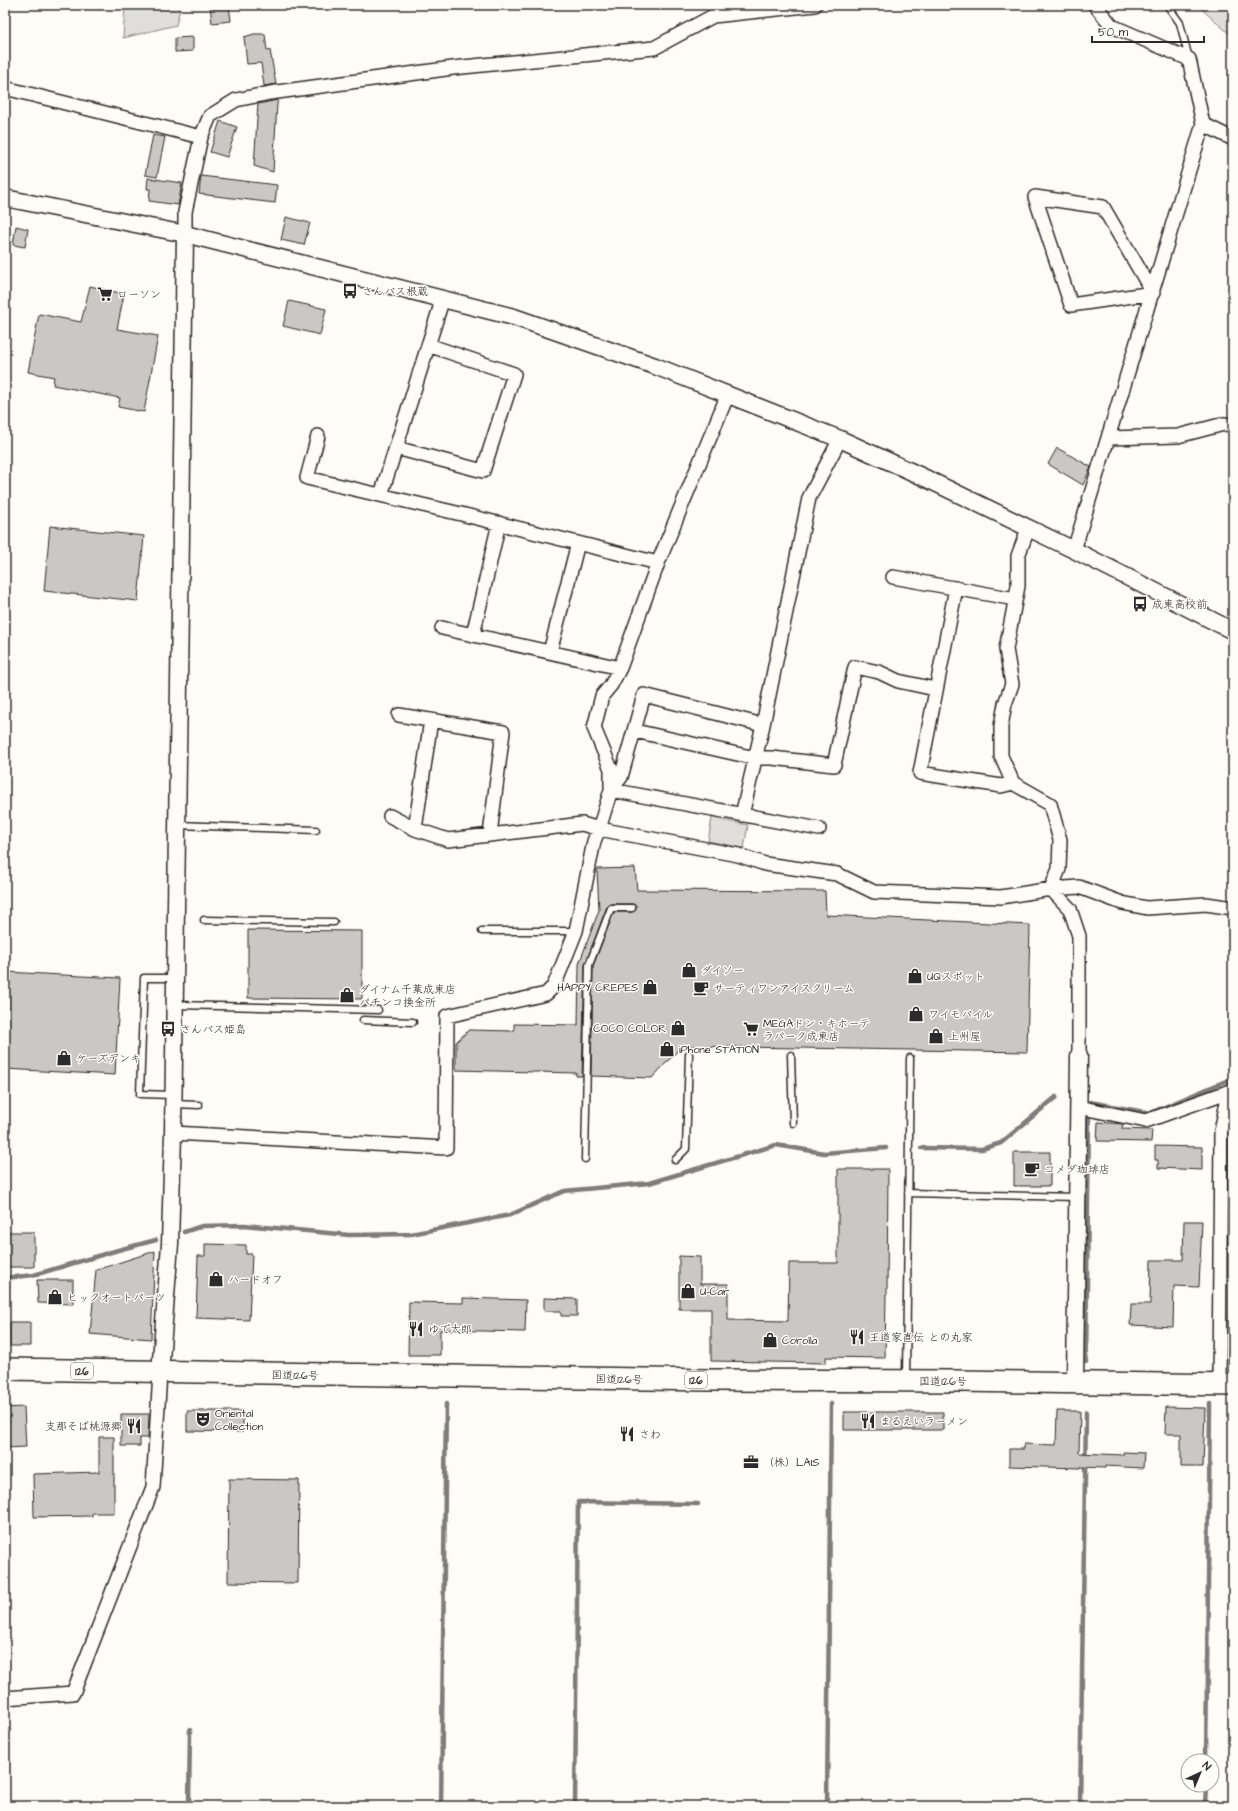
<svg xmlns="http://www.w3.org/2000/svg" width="1238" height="1811" viewBox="0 0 1238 1811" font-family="'Architects Daughter','Klee One',sans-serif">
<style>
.green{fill:#dfdeda;stroke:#858482}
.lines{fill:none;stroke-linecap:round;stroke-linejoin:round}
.stream{stroke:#7e7d7b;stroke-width:4.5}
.building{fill:#c9c8c4;stroke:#2b2b2b}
.service-casing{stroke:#2b2b2b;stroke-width:9}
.minor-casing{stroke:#2b2b2b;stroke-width:16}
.tertiary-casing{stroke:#2b2b2b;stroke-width:19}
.trunk-casing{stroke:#2b2b2b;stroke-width:24}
.service{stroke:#fdfcf7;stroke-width:6}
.minor{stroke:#fdfcf7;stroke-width:13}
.tertiary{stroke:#fdfcf7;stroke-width:16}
.trunk{stroke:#fdfcf7;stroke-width:21}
.labels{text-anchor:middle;stroke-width:3;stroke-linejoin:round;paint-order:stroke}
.shield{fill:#fdfcf7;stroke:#6a6a68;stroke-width:1}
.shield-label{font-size:10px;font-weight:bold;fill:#2b2b2b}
.poi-label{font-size:11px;fill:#2b2b2b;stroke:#fdfcf7;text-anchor:start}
.street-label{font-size:11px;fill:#2b2b2b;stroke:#fdfcf7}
</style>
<rect width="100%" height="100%" fill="#fdfcf7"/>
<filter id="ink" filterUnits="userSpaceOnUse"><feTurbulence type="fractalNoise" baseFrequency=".025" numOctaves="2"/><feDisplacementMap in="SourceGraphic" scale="8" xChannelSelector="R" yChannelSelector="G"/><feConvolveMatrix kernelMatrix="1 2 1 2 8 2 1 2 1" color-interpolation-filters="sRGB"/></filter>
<g filter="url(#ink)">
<path class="green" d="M125,5H181L176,25L123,38Z
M1197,5H1233V37Z
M712,818L748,825L744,848L708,841Z"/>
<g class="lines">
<path class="stream" d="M1090,1102L1150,1113L1233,1078
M921,1148L982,1149L1001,1143L1056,1097
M184,1232L202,1226L244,1225L349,1235L411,1234L510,1215L564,1191L649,1183L776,1145L824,1153L886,1148
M5,1278L34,1275L118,1250L156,1240
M1086,1362L1089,1117
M1206,1761L1210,1404
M189,1806L190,1730
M441,1806L446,1404
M575,1806L578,1502L698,1504
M827,1806L831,1404
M1080,1806L1086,1412
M1205,1806L1206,1785"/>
</g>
<path class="building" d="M210,5H229L231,21L212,23Z
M254,34H265L267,51L270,50L276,84L264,86L261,63L247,64L244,37Z
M193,37V51L175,52V38Z
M278,100L277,104L273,172L254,166L258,104Z
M220,121L237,127L227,157L210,152Z
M153,135L165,137L157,177L145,175Z
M201,176L277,185L275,203L199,194Z
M148,178L182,183L178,205L149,201L150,189H147Z
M286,217L310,223L304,245L281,240Z
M16,226L28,229L25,247L13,245Z
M90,286L124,294L117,329L158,336L144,412L118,407L120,398L53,385L54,377L28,372L39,314L81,322Z
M289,301L326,309L320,335L283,326Z
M1057,448L1091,467L1083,485L1048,464Z
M50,526L144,536L138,601L44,591Z
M635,868L637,890L825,891L826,915L1030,925L1027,1052L682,1046L652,1078L591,1076L593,966L614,912H632L636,908V905L632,904H611L607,906L585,965L582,1076H576V1073L456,1070V1042L469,1030L514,1031V1024L578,1025L579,964L599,910L597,869Z
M248,930L362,931V999L248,998Z
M5,972L120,978L115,1075L5,1069Z
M1098,1122L1123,1124L1122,1129L1152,1130L1151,1142L1097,1141Z
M1155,1146L1202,1147V1170L1158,1168V1160H1155Z
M1014,1152H1050V1186H1014Z
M838,1169H888L887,1294H886L885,1358L826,1357V1363L711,1361V1309H679V1256L700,1257V1284H728V1320L788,1321L789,1263H838Z
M1184,1221H1202L1199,1287L1174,1286L1173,1327L1130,1325L1131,1304H1150L1151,1260H1183Z
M5,1232H34V1267H5Z
M205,1244L246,1245V1254H252L249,1320L196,1318L198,1256H205Z
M155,1251L151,1339L90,1334L96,1270Z
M37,1280H73V1304L38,1303Z
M463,1298L526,1300L525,1332L440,1330V1355H408L409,1302L463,1303Z
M544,1298L577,1299V1316H561V1311H544Z
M10,1322H30V1346H10Z
M24,1407L26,1447L5,1448V1408Z
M1166,1407L1205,1408L1203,1467H1181V1434H1165Z
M187,1411H243V1432L187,1431Z
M1057,1411H1080L1079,1453L1123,1455V1452L1144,1453L1143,1468L1105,1466V1468L1080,1467V1468L1009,1466V1449H1024V1444L1056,1445Z
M844,1412H943V1430H844Z
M121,1414H149L148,1438H140V1446H121Z
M99,1437H114V1513H92V1516L34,1517L33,1474L99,1472Z
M229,1479L299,1480L298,1583L228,1582Z"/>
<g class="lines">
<g class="service-casing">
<path id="service" d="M1167,5L1180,23L1189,59
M177,825L316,830
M204,920L334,922
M482,931H576
M175,1005L378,1010
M363,1020L413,1022
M791,1055L793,1123
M172,1095L140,1094L144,978H174
M174,1104L199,1105
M585,1159L589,965L611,908H632
M675,1160L686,1149L689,1054
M908,1193L1076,1197
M906,1377L910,1058"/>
</g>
<g class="minor-casing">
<path id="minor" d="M5,88L201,137
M1203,124L1233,139
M1035,197L1103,207L1153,293L1071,305Z
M185,234V212L201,137L210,116L236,100L270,93L453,68L654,48L713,16L815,5
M318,436L307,478L461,514L658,563
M1108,438L1178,436L1224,424L1233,425
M396,448L483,471L514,374L428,345
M381,495L443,298
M1074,550L1203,124L1189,59L1112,26L1095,5
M893,577L1015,599
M956,588L920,773L1001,786L1013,783L1050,804L1060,840L1059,869L1051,889
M442,628L620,668
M473,635L499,523
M550,652L578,543
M399,715L503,732L490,834
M763,725L644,695L621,777L611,790L819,829
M635,731L755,758H772L834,765L855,667L879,672L898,681L935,689
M1013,783L1001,756V726L1005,704L1012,684L1006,649L1018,586V556L1028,529
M742,815L763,725L809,498L840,439
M390,816L415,829L448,840L582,824L599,829L611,790V769L594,728L602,696L611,685L620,668L658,563L728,394
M415,829L431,720
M1051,889L1070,909L1079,936V1055
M1078,1107L1146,1121L1233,1090
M173,1133L446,1148L447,1016L546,994L554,986L576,931L594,841L599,829L738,855L765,864L837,874L874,892L1001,897L1051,889L1079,887L1122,903L1147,908L1206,904L1233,908
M1219,1385L1221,1131L1227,1102L1233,1094
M5,1698L73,1693L153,1487L160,1373"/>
</g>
<g class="tertiary-casing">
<path id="tertiary" d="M5,198L185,234L514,317L655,366L840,439L923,477L1074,550L1233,631
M160,1373L170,1244L173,1133L185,234
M1075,1382L1079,1055"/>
</g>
<g class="trunk-casing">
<path id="trunk" d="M5,1369L709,1380L959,1381L1233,1385"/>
</g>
<use href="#service" class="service"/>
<use href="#minor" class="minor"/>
<use href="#tertiary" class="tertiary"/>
<use href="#trunk" class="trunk"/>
</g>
</g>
<defs>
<g id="bus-bare" transform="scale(1.2)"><path d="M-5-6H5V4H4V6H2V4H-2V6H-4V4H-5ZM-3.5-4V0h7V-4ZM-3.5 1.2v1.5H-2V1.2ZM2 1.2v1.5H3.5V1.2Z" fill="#2b2b2b" stroke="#fdfcf7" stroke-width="2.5" paint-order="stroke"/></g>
<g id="supermarket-bare" transform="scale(1.2)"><path d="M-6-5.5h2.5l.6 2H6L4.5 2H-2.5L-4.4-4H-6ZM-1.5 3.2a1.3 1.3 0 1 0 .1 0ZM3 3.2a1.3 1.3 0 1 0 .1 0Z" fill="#2b2b2b" stroke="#fdfcf7" stroke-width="2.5" paint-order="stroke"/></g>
<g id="shop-bare" transform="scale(1.2)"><path d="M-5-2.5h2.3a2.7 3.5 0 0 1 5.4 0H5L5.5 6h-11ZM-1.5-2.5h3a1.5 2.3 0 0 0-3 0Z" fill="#2b2b2b" stroke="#fdfcf7" stroke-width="2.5" paint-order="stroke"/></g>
<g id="cafe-bare" transform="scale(1.2)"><path d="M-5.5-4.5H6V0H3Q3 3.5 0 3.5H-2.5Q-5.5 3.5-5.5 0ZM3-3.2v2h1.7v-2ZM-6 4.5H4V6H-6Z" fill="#2b2b2b" stroke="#fdfcf7" stroke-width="2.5" paint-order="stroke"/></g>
<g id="restaurant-bare" transform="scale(1.2)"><path d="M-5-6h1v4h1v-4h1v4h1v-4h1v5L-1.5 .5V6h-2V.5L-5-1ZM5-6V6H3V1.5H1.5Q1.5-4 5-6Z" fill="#2b2b2b" stroke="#fdfcf7" stroke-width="2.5" paint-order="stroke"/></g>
<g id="theatre-bare" transform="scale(1.2)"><path d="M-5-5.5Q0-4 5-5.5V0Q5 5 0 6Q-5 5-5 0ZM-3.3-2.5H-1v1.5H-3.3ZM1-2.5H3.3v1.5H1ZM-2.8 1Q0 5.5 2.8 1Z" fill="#2b2b2b" stroke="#fdfcf7" stroke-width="2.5" paint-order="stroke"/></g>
<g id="office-bare" transform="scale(1.2)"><path d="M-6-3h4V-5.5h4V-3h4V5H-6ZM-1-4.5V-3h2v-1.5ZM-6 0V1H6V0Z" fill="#2b2b2b" stroke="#fdfcf7" stroke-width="2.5" paint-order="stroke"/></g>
</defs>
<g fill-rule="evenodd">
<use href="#bus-bare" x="350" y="291"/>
<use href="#supermarket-bare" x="105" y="294"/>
<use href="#bus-bare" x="1140" y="604"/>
<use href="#shop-bare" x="689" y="970"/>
<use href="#shop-bare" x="915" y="976"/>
<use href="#shop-bare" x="650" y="987"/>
<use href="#cafe-bare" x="701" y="988"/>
<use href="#shop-bare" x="347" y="995"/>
<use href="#shop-bare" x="916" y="1014"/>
<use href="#shop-bare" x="678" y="1028"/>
<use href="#bus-bare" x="168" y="1029"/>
<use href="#supermarket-bare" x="751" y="1029"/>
<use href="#shop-bare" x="936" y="1036"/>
<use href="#shop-bare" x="667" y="1049"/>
<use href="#shop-bare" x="64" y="1058"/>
<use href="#cafe-bare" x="1032" y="1169"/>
<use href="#shop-bare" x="216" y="1279"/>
<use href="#shop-bare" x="688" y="1291"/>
<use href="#shop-bare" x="55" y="1297"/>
<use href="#restaurant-bare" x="416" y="1329"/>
<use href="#restaurant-bare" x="857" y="1337"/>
<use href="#shop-bare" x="770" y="1340"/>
<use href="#theatre-bare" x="203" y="1419"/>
<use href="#restaurant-bare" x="868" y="1421"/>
<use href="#restaurant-bare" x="134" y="1426"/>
<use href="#restaurant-bare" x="627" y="1434"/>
<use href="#office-bare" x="751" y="1462"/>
</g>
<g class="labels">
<g class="shield">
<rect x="71" y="1363" width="22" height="16" rx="3"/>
<rect x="685" y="1372" width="22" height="16" rx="3"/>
</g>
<g class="shield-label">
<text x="82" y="1375">126</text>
<text x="696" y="1384">126</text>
</g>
<g class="poi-label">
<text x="362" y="295">さんバス根蔵</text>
<text x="117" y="298">ローソン</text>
<text x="1152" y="608">成東高校前</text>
<text x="701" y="974">ダイソー</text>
<text x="927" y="980">UQスポット</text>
<text x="638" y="991" text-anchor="end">HAPPY CREPES</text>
<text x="713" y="992">サーティワンアイスクリーム</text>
<text x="359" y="993">ダイナム千葉成東店<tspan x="359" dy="13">パチンコ換金所</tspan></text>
<text x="928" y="1018">ワイモバイル</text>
<text x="763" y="1027">MEGAドン・キホーテ<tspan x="763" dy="13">ラパーク成東店</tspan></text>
<text x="666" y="1032" text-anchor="end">COCO COLOR</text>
<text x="180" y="1033">さんバス姫島</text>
<text x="948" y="1040">上州屋</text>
<text x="679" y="1053">iPhone STATION</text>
<text x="76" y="1062">ケーズデンキ</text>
<text x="1044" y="1173">コメダ珈琲店</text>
<text x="228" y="1283">ハードオフ</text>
<text x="700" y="1295">U-Car</text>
<text x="67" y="1301">ヒックオートパーツ</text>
<text x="428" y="1333">ゆで太郎</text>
<text x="869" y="1341">王道家直伝 との丸家</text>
<text x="782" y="1344">Corolla</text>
<text x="215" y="1417">Oriental<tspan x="215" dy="13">Collection</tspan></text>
<text x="880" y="1425">まるえいラーメン</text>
<text x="122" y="1430" text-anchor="end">支那そば桃源郷</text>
<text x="639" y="1438">さわ</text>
<text x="763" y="1466">（株）LAIS</text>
</g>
<g class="street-label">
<text transform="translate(295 1375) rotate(1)" y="4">国道126号</text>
<text transform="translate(619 1379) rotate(1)" y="4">国道126号</text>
<text x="943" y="1385">国道126号</text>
</g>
</g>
<rect width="1238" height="1811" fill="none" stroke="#fdfcf7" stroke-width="20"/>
<rect x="10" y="10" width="1218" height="1791" fill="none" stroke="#2b2b2b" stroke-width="1.5" filter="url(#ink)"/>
<g transform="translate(1200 1773) rotate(44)"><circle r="19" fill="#fdfcf7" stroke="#a9a8a5"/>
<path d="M0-3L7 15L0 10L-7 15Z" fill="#2b2b2b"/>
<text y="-6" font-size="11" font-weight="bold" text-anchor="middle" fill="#2b2b2b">N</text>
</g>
<path d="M1092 36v6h112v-6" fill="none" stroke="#2b2b2b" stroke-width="2"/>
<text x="1098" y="36" font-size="12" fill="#2b2b2b" stroke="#fdfcf7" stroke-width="3" paint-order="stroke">50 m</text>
</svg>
